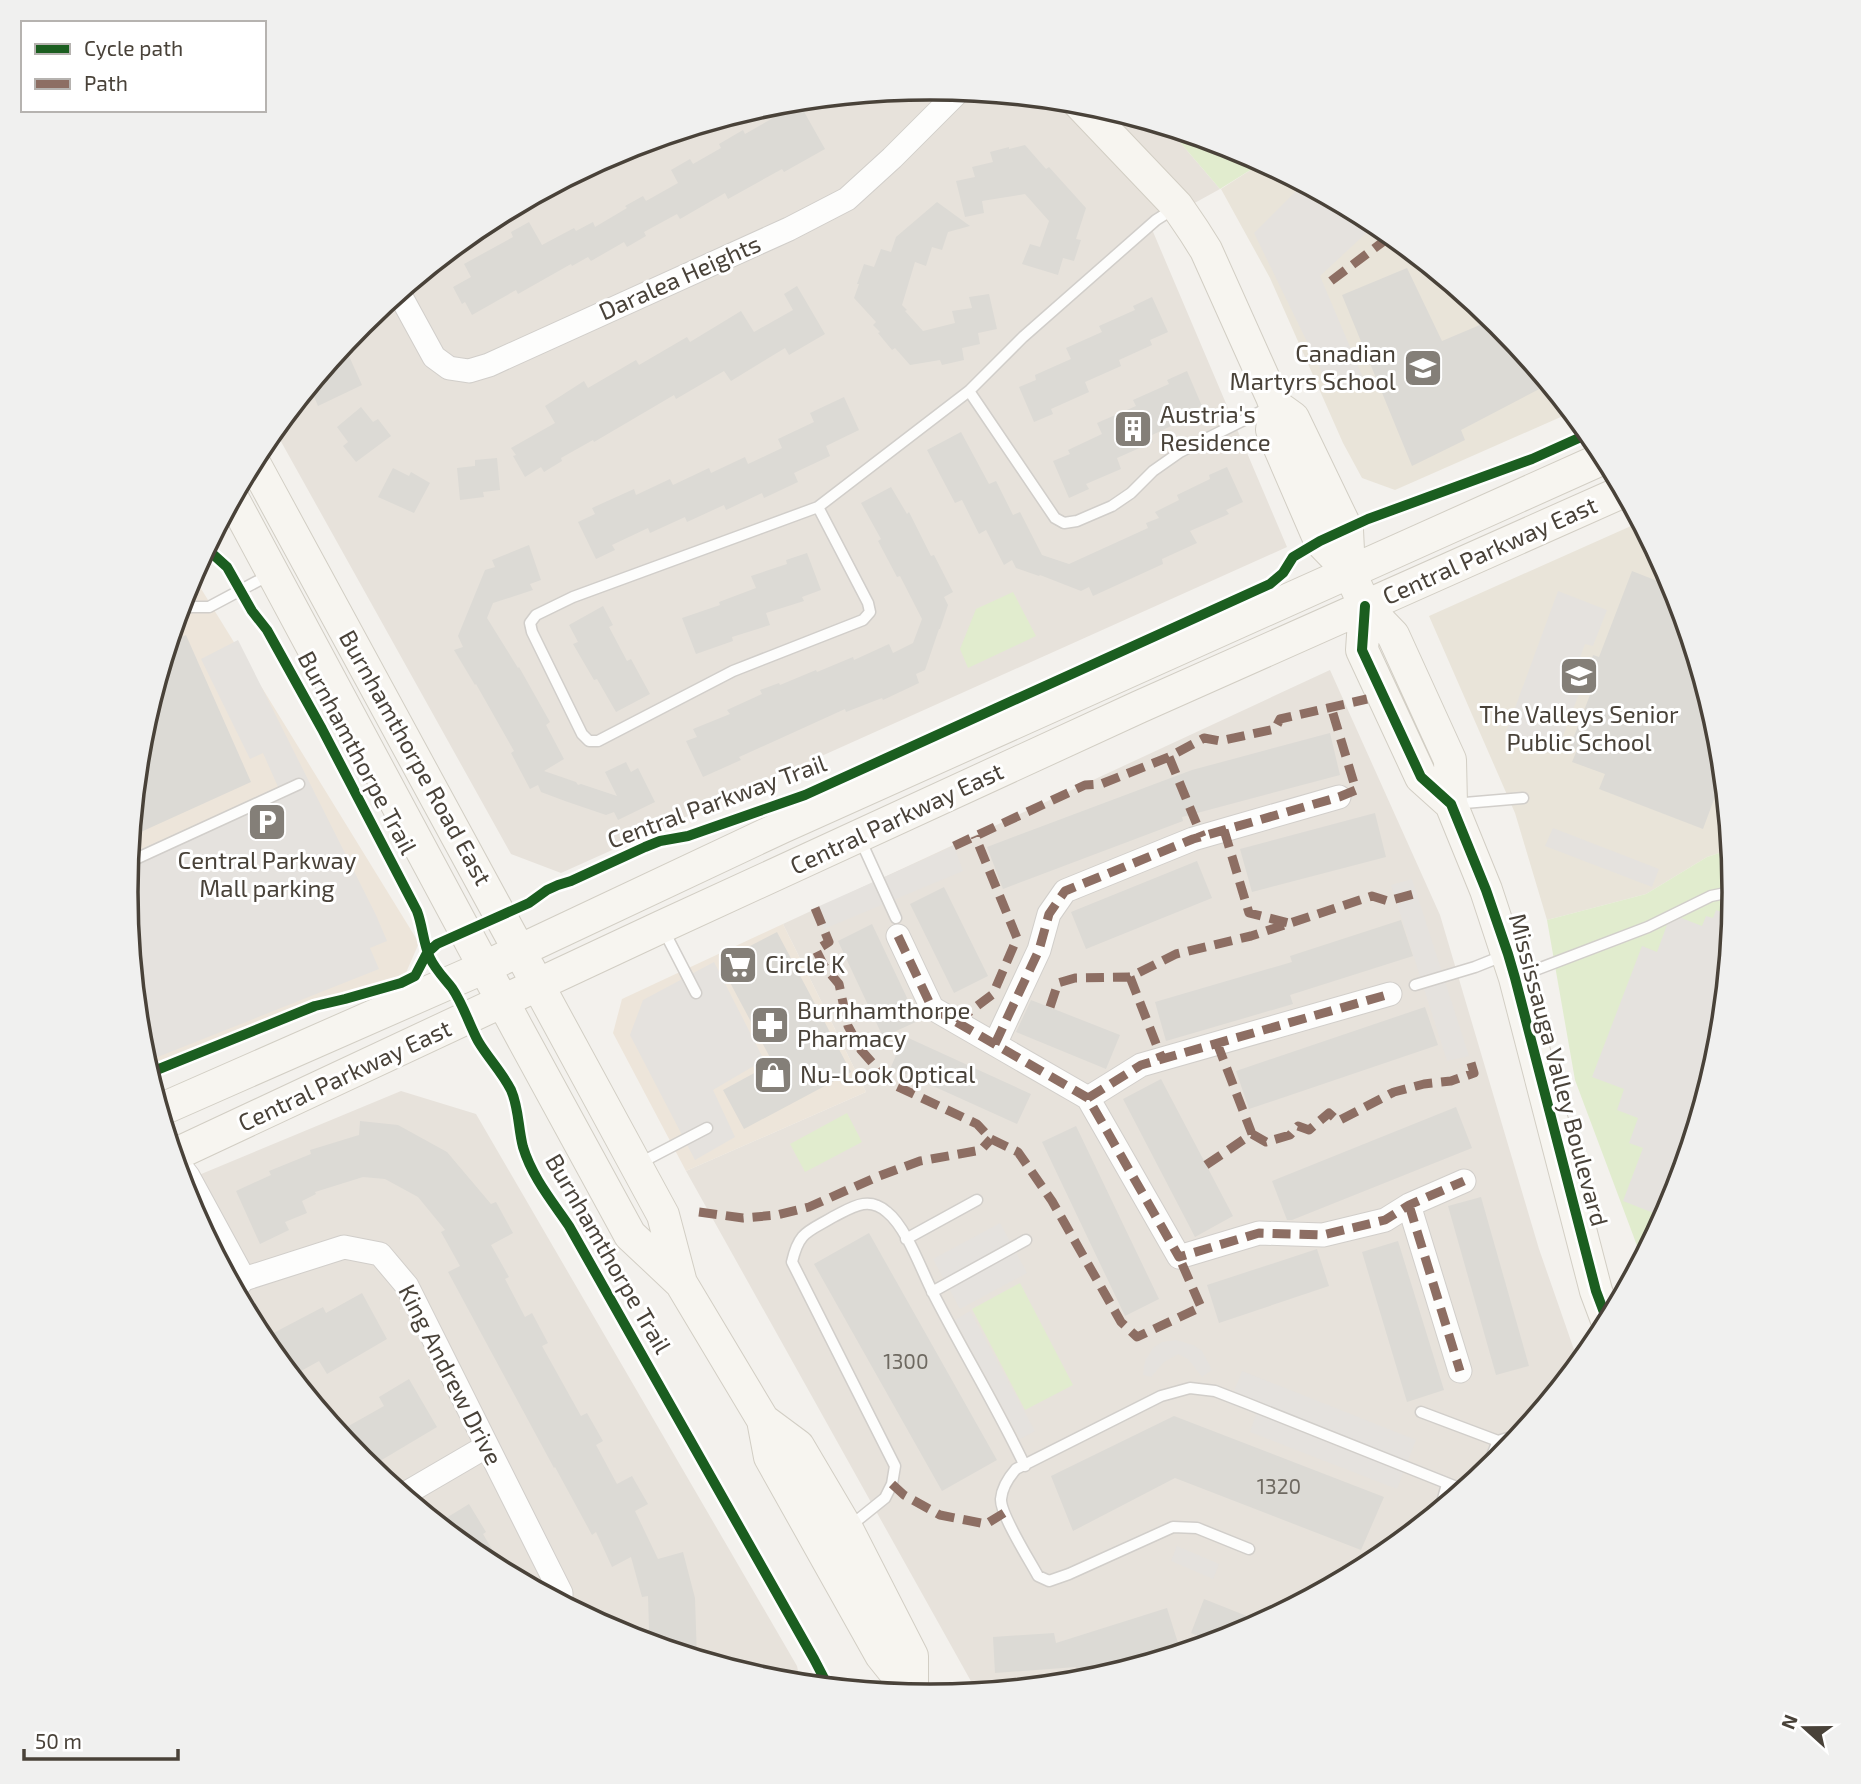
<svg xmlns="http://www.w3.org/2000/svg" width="1861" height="1784" viewBox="0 0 1861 1784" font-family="'Exo 2',sans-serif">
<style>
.residential{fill:#e7e2db}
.commercial{fill:#ede5da}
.education{fill:#e9e4d9}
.green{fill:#e1ecce}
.parking{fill:#e5e2de}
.building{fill:#dcdad5}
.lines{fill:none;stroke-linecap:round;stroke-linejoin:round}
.lane-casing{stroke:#d1ceca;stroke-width:13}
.street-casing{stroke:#d1ceca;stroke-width:25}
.secondary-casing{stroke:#d2cec4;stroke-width:34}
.lane{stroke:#fdfdfc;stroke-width:10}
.street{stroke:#fdfdfc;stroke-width:23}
.secondary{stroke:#f7f5f0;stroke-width:32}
.quiet{stroke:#8d6e63;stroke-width:9;stroke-dasharray:18 9;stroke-linecap:butt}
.cycleway-casing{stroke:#fff;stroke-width:15}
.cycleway{stroke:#1b5e20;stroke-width:10}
.labels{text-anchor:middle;stroke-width:6;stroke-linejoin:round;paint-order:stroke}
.number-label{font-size:21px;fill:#6e6961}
.street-label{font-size:24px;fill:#494239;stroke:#fff}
.poi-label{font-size:24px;fill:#494239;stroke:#fff;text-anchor:start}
.rim{fill:none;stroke:#494239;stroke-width:3.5}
</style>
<rect width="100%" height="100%" fill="#f3f1ed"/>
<path class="residential" d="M931,88L1088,103L1167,127L1220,189L1151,227L1287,547L561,873L511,854L274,429L362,323L484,223L623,149L774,103Z
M1330,670L1440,915L1539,1249L1579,1364L1499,1461L1377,1561L1238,1635L1087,1681L977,1692L686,1171L866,1092L783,924Z
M401,1091L476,1114L797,1666L801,1684L773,1681L622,1635L483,1561L361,1461L261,1339L187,1200L182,1182Z"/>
<path class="commercial" d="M192,574L419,943L405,975L319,1003L150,1075L141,1049L126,892L142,735L187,584Z
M783,924L866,1092L686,1171L613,1033L622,999Z"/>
<path class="education" d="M1263,162L1378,223L1500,323L1572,412L1395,490L1362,478L1343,443L1270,278L1221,189Z
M1640,522L1674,585L1720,735L1731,849L1707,857L1646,894L1547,920L1515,813L1429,616Z"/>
<path class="green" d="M1167,127L1239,149L1263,162L1220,189Z
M1013,592L1036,636L968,668L960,649L976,609Z
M1731,849L1735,892L1719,1049L1674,1200L1642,1259L1575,1080L1547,920L1646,894L1707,857Z
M847,1113L862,1142L805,1172L790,1144Z
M1020,1283L1073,1385L1025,1410L972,1309Z
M1174,1649L1179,1653L1087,1681L1003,1689Z"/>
<path class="parking" d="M1303,184L1377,223L1320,276L1364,380L1331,391L1254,233Z
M1558,591L1607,610L1593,646L1585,644L1569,687L1580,691L1556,754L1505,735Z
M238,640L376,915L387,941L370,948L379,969L145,1062L141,1049L126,892L130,854L279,789L263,753L250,759L201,659Z
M1553,828L1659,869L1652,887L1545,846Z
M954,846L963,871L824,929L815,908Z
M1412,879L1469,1056L1447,1061L1391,885Z
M1734,907L1719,1049L1674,1200L1653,1238L1661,1216L1623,1201L1643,1148L1629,1143L1638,1118L1617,1110L1624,1089L1592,1077L1642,946L1657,952L1671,914L1702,926L1706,916L1713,918L1716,910L1730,915Z
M714,962L764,1060L713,1090L735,1137L695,1160L630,1035L643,1000Z
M1000,1223L1027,1273L960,1309L933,1259Z
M970,1311L1035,1431L1020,1439L955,1320Z
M1176,1340L1193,1345L1202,1351L1212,1370L1202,1377L1188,1359L1178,1354L1164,1362L1151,1377L1143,1375L1145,1361L1153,1348L1162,1342Z
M1242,1371L1416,1440L1397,1489L1250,1432L1256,1414L1229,1404Z
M1177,1546L1219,1564L1213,1579L1171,1561Z"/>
<path class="building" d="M798,101L825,149L784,172L782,169L728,199L725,193L680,219L677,214L644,232L646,236L627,247L624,242L591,261L588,257L572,266L571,264L518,294L516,290L472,315L465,302L462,304L453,287L471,277L464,264L513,237L511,232L529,222L542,245L574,228L576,231L593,222L595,227L627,208L625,206L643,196L646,201L678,183L671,170L690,159L693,164L721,148L719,144L743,130L745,134L780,114L779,111Z
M1025,145L1046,169L1049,167L1086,208L1076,239L1081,240L1074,261L1063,258L1058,275L1022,264L1030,244L1040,247L1049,221L1025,194L982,201L984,213L965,217L956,181L975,177L972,167L993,162L990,152L1009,147V149Z
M937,202L970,226L948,232L942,250L932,247L926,266L915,262L902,305L907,310L905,311L923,331L955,323L952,311L972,308L969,297L989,294L997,329L978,333L980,344L962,348L964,360L942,365L940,360L910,365L895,348L892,350L878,333L880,332L873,325L876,322L854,298L859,284H857L864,264L874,267L881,249L891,252L896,237Z
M1407,268L1442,341L1494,319L1549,384L1461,430L1465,440L1412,466L1342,295Z
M797,286L825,334L789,355L785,348L731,381L724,371L676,399L674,395L594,442L593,440L561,458L562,461L544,472L541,467L525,477L513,456L516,455L511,448L555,423L545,406L584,381L588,388L636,360L639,365L687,337L690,342L741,311L754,332L793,310L784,294Z
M1152,297L1168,332L1150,340L1152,345L1119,360L1121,366L1085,382L1089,392L1051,409L1053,414L1034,422L1019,387L1036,380L1035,375L1071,359L1066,348L1102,332L1099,326L1135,310L1133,306Z
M344,345L362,385L318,406L310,387Z
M1187,371L1202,406L1184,414L1186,419L1150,436L1153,442L1117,458L1121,469L1086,484L1089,489L1069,498L1053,461L1070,454L1068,450L1102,434L1097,423L1136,406L1133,400L1169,384L1167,380Z
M844,397L859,430L826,446L830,456L794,473L798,482L764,498L762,493L726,510L724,505L687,522L685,517L650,533L648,528L612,545L615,550L596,559L578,522L595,514L592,508L634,489L636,495L670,479L673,485L709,468L711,473L745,457L748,464L782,448L778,439L814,422L810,413Z
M361,407L373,422L378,419L391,436L356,462L343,446L348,442L337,427Z
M961,432L989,484L996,481L1013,515L1020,512L1042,555L1069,564L1148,528L1146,523L1159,518L1155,512L1179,500L1177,495L1210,479L1209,475L1227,467L1243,502L1226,510L1229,514L1190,531L1197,543L1162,559L1163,564L1093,596L1089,587L1081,591L1040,575L1039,576L1016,568L1012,560L1004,565L986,530L979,534L962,500L955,503L927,450Z
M497,458L500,490L483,492L484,497L460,500L457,468L475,466V460Z
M393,468L409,476L411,472L430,483L414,513L378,497Z
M891,487L907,514L909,512L931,556L934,555L953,592L944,597L948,605L940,629H939L925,670L916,674L919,683L883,700L882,698L846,712L845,709L748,753L739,757L741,760L703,777L686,741L697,737L693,729L730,714L727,710L762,694L760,690L779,683L780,685L816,670L817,672L853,657L854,660L889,644L893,653L913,643L922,619L900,576L897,577L878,541L881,539L861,503Z
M529,545L541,580L530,584L533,590L493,603L487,618L518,668L519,667L550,722L546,725L564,759L544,771L576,782L578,785L581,784L617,796L605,772L626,762L631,772L638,768L655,802L618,820L614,812L606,815L565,801L541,792L538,785L530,789L511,753L514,751L476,684L475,685L454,650L463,647L458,636L485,570L495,567L492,560Z
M807,553L821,590L802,597L804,601L766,613L770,625L732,637L733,641L696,654L682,618L720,605L719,602L756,588L751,576L787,564L786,560Z
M1632,571L1675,588L1720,735L1723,775L1703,829L1599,789L1605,774L1572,762L1577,750L1570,747L1593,687L1583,682L1593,655L1599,657Z
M603,606L613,625L609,627L627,661L631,659L650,694L616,712L597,679L594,680L573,644L578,642L569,625Z
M186,635L251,782L132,836L142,735L170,642Z
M1330,733L1340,775L1182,817L1183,821L1003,889L987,847L1192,770Z
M1375,813L1386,857L1252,892L1240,849Z
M1197,861L1212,898L1086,949L1071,912Z
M944,887L988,976L954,993L910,904Z
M1401,920L1413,956L1290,995L1293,1004L1166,1041L1155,1002L1292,962L1290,956Z
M872,924L918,1021L883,1037L838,941Z
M777,932L851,1072L744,1129L723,1090L773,1063L719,962Z
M1031,1000L1120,1035L1106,1069L1016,1032Z
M1425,1007L1438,1045L1249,1109L1236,1071Z
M904,1036L1031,1094L1017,1124L891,1067Z
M1161,1079L1233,1216L1195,1237L1123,1099Z
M1456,1107L1472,1148L1292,1220H1287L1272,1181Z
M360,1121L398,1125L447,1152L491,1204L496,1202L513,1233L491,1245L509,1277L505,1279L525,1317L532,1313L548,1343L542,1346L581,1416L587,1413L603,1441L596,1445L617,1484L632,1476L648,1504L635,1511L658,1559L683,1552L695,1598L697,1658L644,1642L649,1629L648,1596L642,1597L631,1557L612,1567L596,1532L592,1535L555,1467L554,1468L448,1272L460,1266L441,1232L445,1230L418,1197L385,1179L363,1177L315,1192L316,1194L302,1201L307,1213L285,1222L289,1230L260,1244L236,1191L271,1175L269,1171L311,1154L310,1150L359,1135Z
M1076,1126L1159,1299L1125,1316L1042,1142Z
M1481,1197L1529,1366L1496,1375L1448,1206Z
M869,1233L997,1460L942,1491L814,1264Z
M1398,1241L1444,1390L1407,1402L1362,1252Z
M1317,1249L1329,1286L1219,1323L1207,1285Z
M362,1293L387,1339L327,1374L319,1361L292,1376L262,1339L323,1307L326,1313Z
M409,1379L437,1427L375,1464L373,1461L366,1465L338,1432L384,1406L379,1397Z
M1174,1416L1384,1497L1361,1550L1175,1478L1073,1531L1051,1476Z
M469,1504L486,1532L483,1534L506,1573L483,1561L438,1523Z
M1204,1599L1262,1622L1238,1635L1214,1643L1191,1633Z
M1167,1608L1178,1643L1078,1674L1076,1667L995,1673L993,1637L1054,1633L1056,1643Z"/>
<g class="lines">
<g class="lane-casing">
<path id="lane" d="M969,391L1055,518L1064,523L1077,521L1112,506L1131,493L1153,471L1180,452L1270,407
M818,507L868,603L870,612L863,620L733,671L598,741H589L582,734L532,632L530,623L536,615L573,597L818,507L969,391L1023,337L1156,220L1175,208
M180,607H209L271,574
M1453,804L1523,798
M860,839L896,918
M129,862L299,784
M663,929L696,993
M1517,977L1648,927L1711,896L1735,891
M1415,985L1475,967L1505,955
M638,1164L707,1128
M906,1239L977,1200
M932,1292L1026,1240
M1421,1412L1498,1441L1521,1434
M1485,1473L1498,1441
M1440,1510L1447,1484
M849,1527L885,1498L892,1484L895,1466L792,1262C799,1231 808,1232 833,1217C851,1208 868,1195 887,1212C906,1227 921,1269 932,1291C962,1350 997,1407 1025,1466
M1249,1549L1197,1528L1173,1527L1069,1574L1049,1581L1038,1576C1030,1561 1000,1514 1001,1499C1002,1488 1009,1477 1016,1469L1161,1396L1190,1388L1215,1391L1246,1403L1464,1490"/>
</g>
<g class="street-casing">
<path id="street" d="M399,293L434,357L449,368L469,371L489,365L789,229L847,199L892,158L960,90
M898,936L932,1008L1088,1098L1179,1257L1259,1233L1323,1235L1385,1220L1409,1205L1464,1181
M995,1044L1039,950L1049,914L1065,891L1193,839L1339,797
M1088,1098L1141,1065L1390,994
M175,1159L188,1176L244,1279
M1409,1205L1460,1371
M235,1289L244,1279L344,1247L380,1254L407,1286L561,1593V1602
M403,1495L487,1446"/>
</g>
<g class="secondary-casing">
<path id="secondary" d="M1078,102L1177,206L1194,231L1206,250L1272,397L1275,405L1272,430L1320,541L1349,571L1365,606L1393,635L1450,760L1451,804L1486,890L1515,978L1596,1291L1608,1323
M1275,405L1293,418L1347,530L1349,571
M253,461L663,1215L681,1283
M233,499L517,1028L630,1235L681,1283L763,1420L770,1457L881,1655L913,1695
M1365,606L1362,650L1421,777L1451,804
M160,1110L485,967L782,827L1606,457
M174,1155L661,927L1139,707L1624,491
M763,1420L798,1446L847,1529L912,1656V1693"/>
</g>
<use href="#lane" class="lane"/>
<use href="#street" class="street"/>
<use href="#secondary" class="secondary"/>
<path class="quiet" d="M1331,281L1392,235
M1169,757L1202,837
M1224,830L1249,913L1289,923
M954,846L1085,785L1101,784L1169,757L1204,738L1220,741L1275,729L1280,719L1367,699
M815,908L829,942L816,950L824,966L839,984L848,1026L861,1050L890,1083L977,1124L991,1139L1018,1152L1052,1201L1121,1322L1137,1337L1201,1307L1179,1257
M898,936L932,1008L1088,1098L1179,1257L1259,1233L1323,1235L1385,1220L1409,1205L1464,1181
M1130,977L1162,1059
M1050,1007L1058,983L1075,978L1130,977L1176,954L1251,936L1372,896L1388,901L1417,893
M956,1022L993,994L1017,938L975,836
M1217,1043L1252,1134
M995,1044L1039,950L1049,914L1065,891L1193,839L1339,797L1356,790L1331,707
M1088,1098L1141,1065L1390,994
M1206,1165L1252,1134L1266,1142L1290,1135L1298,1126L1309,1130L1329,1113L1338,1121L1394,1092L1424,1084L1451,1081L1474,1073L1469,1056
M1409,1205L1460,1371
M699,1212L743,1218L777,1215L809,1207L879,1176L920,1161L981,1150L991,1139
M892,1484L904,1495L940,1515L986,1524L1004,1513"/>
<g class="cycleway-casing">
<path id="cycleway" d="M206,548L227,567L252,611L267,630L322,729L417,911C423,927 423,943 430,958C435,969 444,978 452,988C463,1004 469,1024 478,1041C488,1058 502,1072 511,1090C519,1108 518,1128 523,1147C532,1177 552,1201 569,1226L814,1659L828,1686
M1365,606L1362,650L1421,777L1451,804L1486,890L1508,954L1515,978L1596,1291L1608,1323
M149,1073L315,1006L345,999L401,983L415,976L427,953L437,944L529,903L547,890L558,885L571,881L645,847L660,841L688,836L805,795L1270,584L1283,573L1293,557L1320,541L1368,519L1532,459L1590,433"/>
</g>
<use href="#cycleway" class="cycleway"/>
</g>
<defs>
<g id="school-square" transform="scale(2.0125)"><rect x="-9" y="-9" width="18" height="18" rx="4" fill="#847f78" stroke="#fff"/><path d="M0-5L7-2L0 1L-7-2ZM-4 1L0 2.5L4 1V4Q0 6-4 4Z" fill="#fff"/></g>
<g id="building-square" transform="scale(2.0125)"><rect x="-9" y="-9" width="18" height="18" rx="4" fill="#847f78" stroke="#fff"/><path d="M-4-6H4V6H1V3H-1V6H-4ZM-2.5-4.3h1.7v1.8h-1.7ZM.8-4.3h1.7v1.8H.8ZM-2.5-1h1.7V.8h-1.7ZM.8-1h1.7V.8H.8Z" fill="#fff"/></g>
<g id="parking-square" transform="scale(2.0125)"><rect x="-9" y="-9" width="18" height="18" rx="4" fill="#847f78" stroke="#fff"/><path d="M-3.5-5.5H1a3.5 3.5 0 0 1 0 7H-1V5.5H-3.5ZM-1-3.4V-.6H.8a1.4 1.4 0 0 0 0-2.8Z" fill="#fff"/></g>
<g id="supermarket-square" transform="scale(2.0125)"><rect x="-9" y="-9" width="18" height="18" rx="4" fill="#847f78" stroke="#fff"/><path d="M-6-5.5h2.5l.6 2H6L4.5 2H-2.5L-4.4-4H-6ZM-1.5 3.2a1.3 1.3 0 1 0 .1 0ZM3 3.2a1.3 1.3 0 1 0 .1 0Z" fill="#fff"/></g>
<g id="pharmacy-square" transform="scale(2.0125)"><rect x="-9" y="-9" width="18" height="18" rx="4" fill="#847f78" stroke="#fff"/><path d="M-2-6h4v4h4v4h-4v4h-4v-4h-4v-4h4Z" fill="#fff"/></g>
<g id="shop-square" transform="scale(2.0125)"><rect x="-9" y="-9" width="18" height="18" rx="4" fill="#847f78" stroke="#fff"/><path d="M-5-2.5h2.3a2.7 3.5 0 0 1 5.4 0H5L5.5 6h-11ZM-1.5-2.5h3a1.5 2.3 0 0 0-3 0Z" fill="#fff"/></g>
</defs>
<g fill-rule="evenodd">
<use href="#school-square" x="1423" y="368"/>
<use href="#building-square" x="1133" y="429"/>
<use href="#school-square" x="1579" y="676"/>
<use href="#parking-square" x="267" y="822"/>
<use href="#supermarket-square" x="738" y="965"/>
<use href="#pharmacy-square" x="770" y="1025"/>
<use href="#shop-square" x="773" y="1075"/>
</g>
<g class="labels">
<g class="number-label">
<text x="906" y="1369">1300</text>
<text x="1279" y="1494">1320</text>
</g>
<g class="street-label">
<text transform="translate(680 278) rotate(-24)" y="8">Daralea Heights</text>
<text transform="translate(1490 551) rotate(-24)" y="8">Central Parkway East</text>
<text transform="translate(357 753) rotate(62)" y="8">Burnhamthorpe Trail</text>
<text transform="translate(415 758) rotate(61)" y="8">Burnhamthorpe Road East</text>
<text transform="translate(717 802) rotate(-20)" y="8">Central Parkway Trail</text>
<text transform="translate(897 819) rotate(-25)" y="8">Central Parkway East</text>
<text transform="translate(1558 1070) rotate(75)" y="8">Mississauga Valley Boulevard</text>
<text transform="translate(345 1076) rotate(-25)" y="8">Central Parkway East</text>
<text transform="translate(608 1254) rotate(60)" y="8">Burnhamthorpe Trail</text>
<text transform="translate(450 1375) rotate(63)" y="8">King Andrew Drive</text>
</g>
<g class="poi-label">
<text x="1396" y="362" text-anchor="end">Canadian<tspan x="1396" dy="28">Martyrs School</tspan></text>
<text x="1160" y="423">Austria's<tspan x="1160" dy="28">Residence</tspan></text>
<text x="1579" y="723" text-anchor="middle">The Valleys Senior<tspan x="1579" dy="28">Public School</tspan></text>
<text x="267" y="869" text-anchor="middle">Central Parkway<tspan x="267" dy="28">Mall parking</tspan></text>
<text x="765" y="973">Circle K</text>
<text x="797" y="1019">Burnhamthorpe<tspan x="797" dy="28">Pharmacy</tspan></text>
<text x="800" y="1083">Nu-Look Optical</text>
</g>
</g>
<path d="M0 0H1861V1784H0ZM138 892a792 792 0 1 1 1584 0a792 792 0 1 1-1584 0Z" fill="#f0f0ef" fill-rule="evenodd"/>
<path class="rim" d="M138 892a792 792 0 1 1 1584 0a792 792 0 1 1-1584 0Z"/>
<rect x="21" y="21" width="245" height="91" fill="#ffffff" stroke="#b6b3b0" stroke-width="2"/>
<rect x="35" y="44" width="35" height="10" fill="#1b5e20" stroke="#b6b3b0" stroke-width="2"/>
<text x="84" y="56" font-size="21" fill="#494239">Cycle path</text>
<rect x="35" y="79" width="35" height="10" fill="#8d6e63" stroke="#b6b3b0" stroke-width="2"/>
<text x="84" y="91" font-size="21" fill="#494239">Path</text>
<g transform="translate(1805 1728) rotate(291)" stroke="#ffffff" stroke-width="5" paint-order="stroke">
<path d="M0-5L12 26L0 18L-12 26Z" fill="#494239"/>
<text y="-10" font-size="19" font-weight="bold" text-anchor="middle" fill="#494239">N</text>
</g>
<path d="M24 1749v10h154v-10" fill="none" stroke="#494239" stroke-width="3.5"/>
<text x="35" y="1749" font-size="21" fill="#494239" stroke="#ffffff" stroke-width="5" paint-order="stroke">50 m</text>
</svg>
